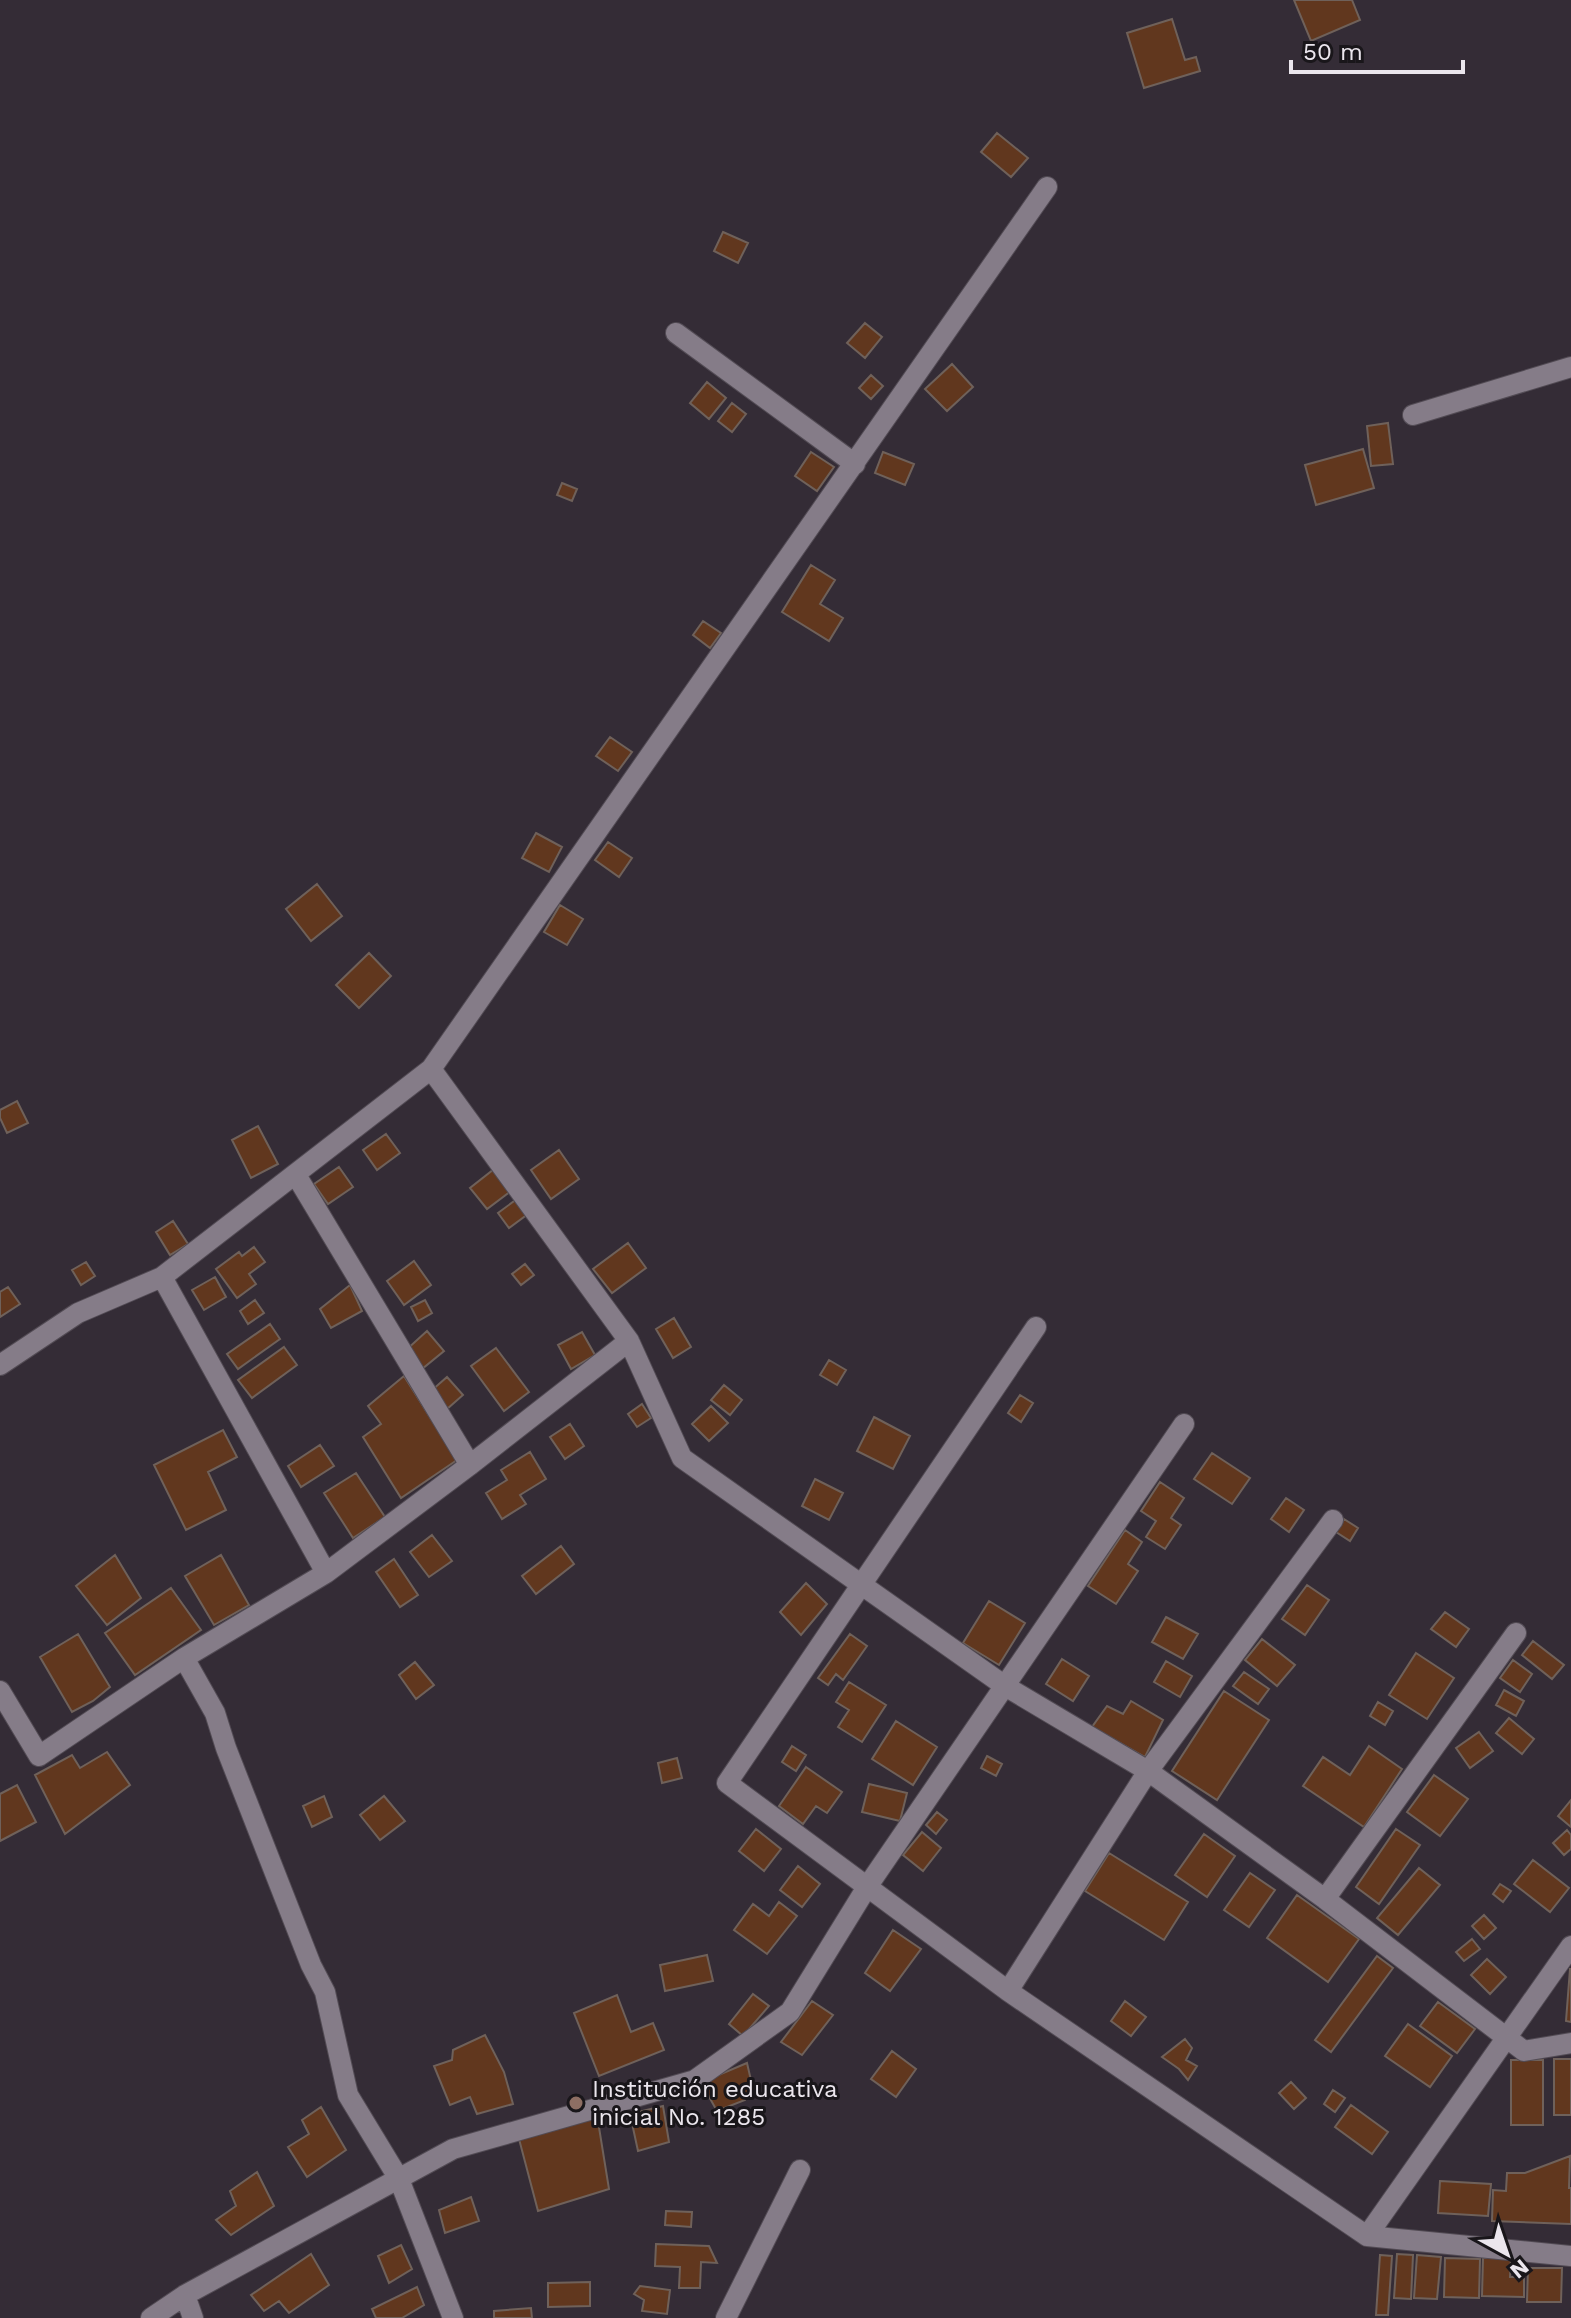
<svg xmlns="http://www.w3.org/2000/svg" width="1571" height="2318" viewBox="0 0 1571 2318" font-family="'Work Sans',sans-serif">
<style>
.building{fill:#61371e;stroke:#6f615a;stroke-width:2}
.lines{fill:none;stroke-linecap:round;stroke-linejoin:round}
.street-casing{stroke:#524b54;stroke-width:22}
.street{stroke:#857c88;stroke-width:20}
.education-dot{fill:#8d6e63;stroke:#19161a;stroke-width:3}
.labels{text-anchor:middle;stroke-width:6;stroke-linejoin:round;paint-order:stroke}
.poi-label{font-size:24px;fill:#ebe6ed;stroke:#19161a;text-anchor:start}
</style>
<rect width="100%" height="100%" fill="#342c36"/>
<path class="building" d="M1294,0H1352L1360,20L1311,41Z
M1172,19L1185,60L1196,57L1200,71L1144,88L1127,33Z
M997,133L1028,158L1011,177L981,152Z
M723,232L748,243L738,263L714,251Z
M865,323L882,337L865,358L847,343Z
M952,364L973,387L947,411L925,389Z
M871,375L883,386L871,399L859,388Z
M707,382L726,398L709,419L690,403Z
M732,403L746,414L732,432L718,421Z
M1388,423L1393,464L1371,466L1367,426Z
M1363,449L1374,488L1316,505L1305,465Z
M811,452L834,467L817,491L795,476Z
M883,452L914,464L905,485L875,473Z
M562,483L577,489L572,501L557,495Z
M811,565L835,580L820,604L843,618L829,641L782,612Z
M703,621L721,633L710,648L693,635Z
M610,737L632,752L618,771L596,756Z
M536,833L562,847L549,872L522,858Z
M608,842L632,858L619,877L595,860Z
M317,884L342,916L311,941L286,909Z
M560,905L583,919L567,945L544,932Z
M369,953L391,976L359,1008L336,985Z
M17,1101L28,1123L7,1133L0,1118V1110Z
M258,1126L278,1164L251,1178L232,1140Z
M386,1134L400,1153L377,1170L363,1150Z
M559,1150L579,1179L551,1199L531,1170Z
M498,1166L515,1188L487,1209L470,1188Z
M339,1167L353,1187L328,1204L314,1184Z
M521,1196L532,1211L509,1228L498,1213Z
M173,1221L188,1244L170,1255L156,1232Z
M628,1243L646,1268L612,1293L593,1269Z
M254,1247L265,1262L249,1274L256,1284L237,1298L216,1269L239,1252L242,1256Z
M414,1261L431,1285L404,1305L387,1281Z
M86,1262L95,1276L81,1285L72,1270Z
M525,1264L534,1275L521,1285L512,1274Z
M215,1277L226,1297L204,1310L192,1290Z
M350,1285L362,1311L331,1328L320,1309Z
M8,1287L20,1304L0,1317V1292Z
M255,1300L264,1313L248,1324L240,1311Z
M425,1300L432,1313L418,1321L411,1307Z
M674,1318L691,1347L673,1358L656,1329Z
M270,1324L280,1339L238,1369L227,1354Z
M427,1331L444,1351L422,1369L406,1350Z
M582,1332L595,1355L571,1369L558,1345Z
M284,1347L297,1365L252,1398L238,1380Z
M496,1348L529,1392L504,1411L471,1366Z
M829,1360L846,1370L837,1385L820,1375Z
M404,1376L457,1460L401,1498L363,1437L381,1424L368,1406Z
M447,1377L463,1395L447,1409L431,1391Z
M724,1385L742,1400L730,1415L711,1400Z
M1020,1395L1033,1403L1021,1422L1008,1413Z
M642,1404L651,1418L637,1427L628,1414Z
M711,1406L728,1423L709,1441L692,1424Z
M874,1417L910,1436L893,1469L857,1451Z
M570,1424L584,1446L565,1459L550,1437Z
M223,1430L237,1457L208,1472L226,1510L186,1530L154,1465Z
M320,1445L334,1466L301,1487L288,1466Z
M530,1452L546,1479L520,1495L526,1504L502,1519L486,1493L507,1480L501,1470Z
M1212,1453L1250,1478L1232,1504L1194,1479Z
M356,1473L385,1517L353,1538L324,1493Z
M815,1479L843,1493L829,1520L802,1506Z
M1160,1482L1184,1498L1171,1518L1181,1525L1165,1549L1146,1537L1156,1521L1141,1511Z
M1286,1498L1304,1510L1289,1532L1271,1519Z
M1344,1519L1358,1528L1350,1541L1336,1532Z
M1125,1530L1142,1542L1128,1564L1138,1571L1116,1604L1088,1586Z
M432,1535L452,1561L429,1577L410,1552Z
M561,1546L574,1564L536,1594L522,1576Z
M115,1555L141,1598L107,1625L76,1586Z
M221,1555L249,1605L214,1625L185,1576Z
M394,1559L418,1595L400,1607L376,1572Z
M806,1583L827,1604L801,1635L780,1612Z
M1307,1585L1329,1600L1305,1635L1282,1619Z
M171,1588L201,1630L135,1675L105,1633Z
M989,1601L1025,1623L999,1665L963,1643Z
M1445,1612L1469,1629L1456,1647L1431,1629Z
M1166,1617L1198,1634L1183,1659L1152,1642Z
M78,1634L110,1687L93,1701L72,1712L40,1657Z
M850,1634L867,1646L843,1680L836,1674L828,1685L818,1678Z
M1262,1639L1295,1665L1277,1686L1245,1660Z
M1533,1641L1564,1665L1552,1679L1522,1655Z
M1416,1653L1454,1678L1427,1719L1389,1695Z
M1062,1659L1089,1676L1073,1701L1046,1684Z
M1513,1660L1532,1674L1520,1692L1500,1678Z
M1166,1661L1192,1676L1180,1697L1154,1682Z
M415,1662L434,1685L416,1699L399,1675Z
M1244,1672L1269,1689L1258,1704L1233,1686Z
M849,1682L886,1705L862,1742L838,1727L849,1710L836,1702Z
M1504,1690L1524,1701L1516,1716L1496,1705Z
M1224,1691L1269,1720L1217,1800L1172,1771Z
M1131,1701L1163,1720L1145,1757L1092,1727L1107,1706L1123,1714Z
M1378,1702L1393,1711L1385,1725L1370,1716Z
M1509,1718L1534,1739L1522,1754L1496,1733Z
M896,1721L937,1747L913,1785L872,1759Z
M1479,1732L1493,1751L1470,1768L1456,1748Z
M792,1746L806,1755L796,1771L782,1762Z
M1369,1746L1402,1769L1364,1827L1303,1786L1323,1757L1350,1775Z
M107,1752L130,1785L65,1834L35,1775L72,1755L80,1768Z
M987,1756L1002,1764L996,1776L981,1768Z
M677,1758L682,1778L662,1783L658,1763Z
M806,1767L842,1792L827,1813L816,1806L803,1824L779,1806Z
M1434,1775L1468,1799L1440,1836L1407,1812Z
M869,1784L907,1793L900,1821L862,1812Z
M17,1785L36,1822L0,1841V1794Z
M324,1796L332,1817L312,1827L303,1806Z
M384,1796L405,1821L380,1840L360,1815Z
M1571,1800V1827L1558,1816Z
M937,1812L947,1820L936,1834L926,1825Z
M756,1829L781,1849L764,1871L739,1851Z
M1396,1829L1420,1845L1379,1904L1356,1887Z
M1567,1830L1571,1835V1849L1564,1855L1553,1843Z
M922,1832L941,1848L923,1871L903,1855Z
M1204,1834L1235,1856L1207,1897L1175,1875Z
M1109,1853L1188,1902L1164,1940L1085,1891Z
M1533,1860L1569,1888L1550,1912L1514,1884Z
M798,1866L820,1884L802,1907L780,1890Z
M1419,1868L1440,1885L1398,1935L1377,1918Z
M1250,1873L1275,1890L1249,1927L1224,1910Z
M1500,1884L1511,1891L1503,1902L1493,1894Z
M1297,1895L1359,1939L1328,1982L1267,1938Z
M779,1902L797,1916L767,1954L734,1930L753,1904L769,1916Z
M1484,1915L1496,1928L1484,1939L1472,1926Z
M893,1930L921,1949L890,1991L865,1973Z
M1472,1939L1480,1949L1464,1961L1456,1952Z
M707,1955L713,1981L665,1991L660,1965Z
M1377,1956L1393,1968L1331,2052L1315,2040Z
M1487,1959L1506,1977L1490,1994L1471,1975Z
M1570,1969H1571V2022L1566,2021Z
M753,1994L769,2006L743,2036L729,2024Z
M617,1995L631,2032L653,2023L664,2050L599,2076L574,2013Z
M812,2001L833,2015L802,2055L781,2042Z
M1125,2001L1146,2017L1131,2036L1111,2021Z
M1438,2002L1475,2029L1457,2053L1420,2026Z
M1408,2024L1452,2056L1430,2087L1385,2056Z
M485,2035L504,2072L513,2104L477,2114L470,2097L450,2105L434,2066L452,2060L453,2050Z
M1185,2039L1192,2048L1186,2060L1197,2066L1188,2080L1179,2069L1162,2057Z
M892,2051L916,2069L896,2097L871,2079Z
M1554,2059H1571V2115H1554Z
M1511,2060H1543V2125H1511Z
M747,2063L753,2089L745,2100L717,2111L703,2086L716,2076Z
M1291,2082L1306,2098L1294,2109L1279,2093Z
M1333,2090L1345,2098L1335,2112L1324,2104Z
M1351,2105L1388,2132L1372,2154L1335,2127Z
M663,2106L669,2142L638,2151L630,2114Z
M321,2107L346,2150L307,2177L288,2147L309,2134L302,2120Z
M597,2115L609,2189L538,2211L519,2139Z
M1570,2156L1569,2188H1571V2224L1492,2221L1493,2190L1506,2191L1507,2173H1525Z
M257,2172L274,2206L231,2235L216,2220L236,2206L230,2191Z
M1440,2181L1491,2184L1488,2216L1438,2213Z
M471,2197L479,2221L445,2233L439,2210Z
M666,2211L692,2212L691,2227L665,2225Z
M656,2244L709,2246L717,2263L701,2262L700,2288H679L680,2267L655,2266Z
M401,2245L412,2269L389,2283L378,2256Z
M311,2254L329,2285L289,2313L279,2301L264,2311L251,2295Z
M1397,2254L1413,2255L1411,2299L1394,2298Z
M1380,2255L1392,2256L1388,2315H1376Z
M1417,2255L1441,2257L1437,2299L1414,2298Z
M1445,2258L1480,2259L1479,2298L1444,2297Z
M1483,2258H1511L1510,2277H1524V2297L1482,2296Z
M1528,2268H1562L1561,2302H1527Z
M590,2282V2306L548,2307V2283Z
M640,2286L670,2290L667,2314L642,2311L644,2300L634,2294Z
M417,2287L424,2305L402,2318H376L372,2309Z
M531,2308L532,2318H494V2311Z"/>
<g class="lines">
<g class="street-casing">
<path id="street" d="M676,333L855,464
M1413,415L1571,367
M431,1069L629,1341L682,1458L1005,1686L1148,1771L1325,1899L1524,2051L1571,2043
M296,1175L470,1465
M162,1277L326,1573
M1036,1327L727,1783L1008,1991L1367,2236L1571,2256
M0,1365L78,1313L162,1277L431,1069L1047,187
M184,1658L215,1713L226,1748L311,1965L325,1992L348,2095L399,2179L453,2318
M0,1691L39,1756L184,1658L326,1573L470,1465L629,1341
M1325,1899L1516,1633
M1008,1991L1148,1771L1333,1520
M1367,2236L1571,1946
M185,2295L193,2318
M151,2318L185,2295L453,2149L695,2080L790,2012L867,1887L1184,1424
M726,2318L800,2170"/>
</g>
<use href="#street" class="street"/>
</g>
<circle class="education-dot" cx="576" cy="2103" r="8"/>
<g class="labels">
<g class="poi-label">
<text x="592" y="2097">Institución educativa<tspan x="592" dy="28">inicial No. 1285</tspan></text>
</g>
</g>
<g transform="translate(1507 2254) rotate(140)" stroke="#19161a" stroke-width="6" paint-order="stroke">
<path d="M0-6L14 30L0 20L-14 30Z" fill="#ebe6ed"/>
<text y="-12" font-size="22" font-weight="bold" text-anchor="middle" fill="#ebe6ed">N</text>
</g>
<path d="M1291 60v12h172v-12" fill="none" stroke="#ebe6ed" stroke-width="4"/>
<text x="1303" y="60" font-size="24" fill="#ebe6ed" stroke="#19161a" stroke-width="6" paint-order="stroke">50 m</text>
</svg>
